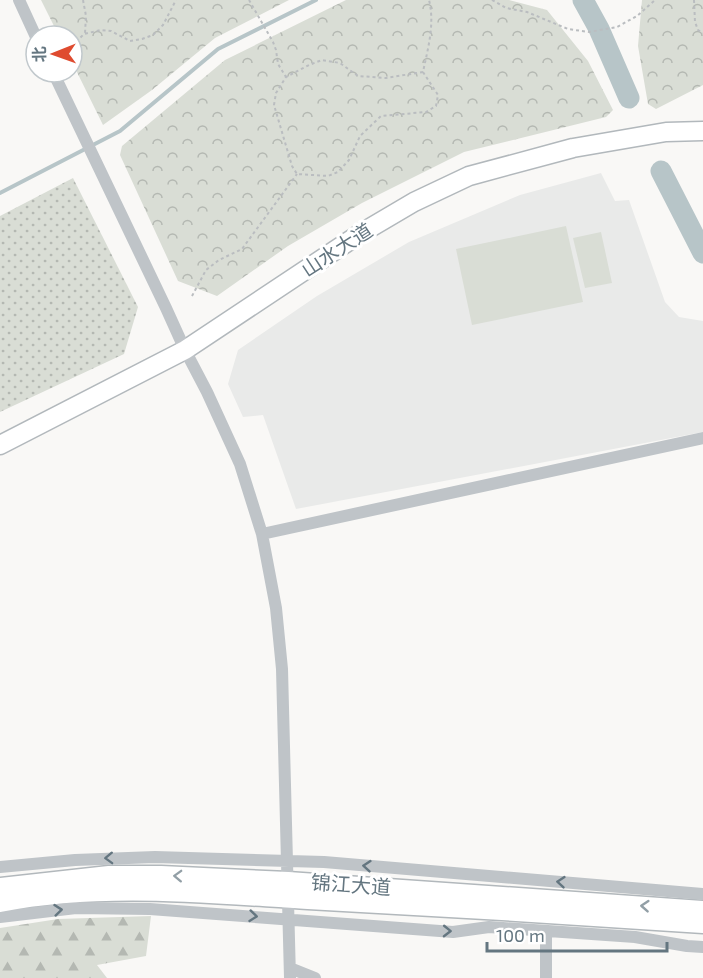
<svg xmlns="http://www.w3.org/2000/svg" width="703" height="978" viewBox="0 0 703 978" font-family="'Exo 2','Noto Sans SC',sans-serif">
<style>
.built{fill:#e9eae9}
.grass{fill:url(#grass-dots)}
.forest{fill:url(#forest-firs)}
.park{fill:url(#park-crowns)}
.pitch{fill:#d9ddd5}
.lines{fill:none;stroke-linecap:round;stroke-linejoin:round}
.stream{stroke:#b7c5c8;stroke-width:4}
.river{stroke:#b7c5c8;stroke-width:21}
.secondary-casing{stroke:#b2b8bc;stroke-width:21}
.path{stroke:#babdc0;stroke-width:2;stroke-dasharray:3 3;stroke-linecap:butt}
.street{stroke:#bfc4c8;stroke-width:12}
.secondary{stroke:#fff;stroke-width:18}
.oneway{stroke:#647680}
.oneway2{stroke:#929fa6}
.labels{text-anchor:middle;stroke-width:6;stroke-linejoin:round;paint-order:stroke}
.street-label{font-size:20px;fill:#647680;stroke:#fff}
</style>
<defs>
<pattern id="grass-dots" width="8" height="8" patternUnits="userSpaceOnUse" patternTransform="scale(1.5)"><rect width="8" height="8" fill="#d9ddd5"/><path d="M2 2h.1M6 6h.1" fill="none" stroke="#b4b8b2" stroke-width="1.8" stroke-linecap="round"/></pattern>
<pattern id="forest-firs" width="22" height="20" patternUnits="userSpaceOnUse" patternTransform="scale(1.5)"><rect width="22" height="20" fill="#d9ddd5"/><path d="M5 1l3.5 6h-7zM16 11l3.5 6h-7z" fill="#b4b8b2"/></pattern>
<pattern id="park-crowns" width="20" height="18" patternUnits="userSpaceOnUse" patternTransform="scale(1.5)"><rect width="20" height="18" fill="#d9ddd5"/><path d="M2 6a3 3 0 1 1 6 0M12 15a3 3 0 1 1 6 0" fill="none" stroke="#b4b8b2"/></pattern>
</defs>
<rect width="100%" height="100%" fill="#f9f8f6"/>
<path class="built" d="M601,173L615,201L629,200L665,302L679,317L703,321V432L296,509L263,415L243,417L228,384L238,350L317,296L409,242L520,195Z"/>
<path class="grass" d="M73,178L138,307L124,354L0,412V216Z"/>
<path class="forest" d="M151,916L146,956L97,965L107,978H0V928L58,919Z"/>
<path class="park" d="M41,0H289L215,38L152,90L103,125L72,62V36H59Z
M346,0H509L547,10L588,61L613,110L606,117L464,152L362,203L288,246L217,296L178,281L120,155L122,146L225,60Z
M642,0H703V85L656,109L648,104L638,46Z"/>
<path class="pitch" d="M566,226L583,302L472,325L456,249Z
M601,232L612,283L585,288L573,238Z"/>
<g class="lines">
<path class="stream" d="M0,193L120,131L218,49L316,0"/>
<path class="river" d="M583,0L599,29L629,98
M661,171L703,253"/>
<g class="secondary-casing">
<path id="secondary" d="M0,445L185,350L358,235L414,202L469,176L573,148L666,132L703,131
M0,887L109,875H161L288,881L703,910
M0,903C102,883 206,894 308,900C440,907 571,915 703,924"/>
</g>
<path class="path" d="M83,0L86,16L85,33
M249,0L273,42L276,50L278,64L286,77
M492,0L506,8L527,12L568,29L589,32L617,27L637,16L655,0
M694,0L695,22L698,30L703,33
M72,46L84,34L101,30L111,31L130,41L142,39L153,35L163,25L176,0
M423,72L386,78L358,76L340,63L322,60L309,65L286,77L276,93L274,105L292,166L297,174L328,176L338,172L349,160L360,136L381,116L426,112L436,106L438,95L423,72C428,48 435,24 429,0
M192,296L206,270L219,260L242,249L297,174"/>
<path class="street" d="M19,0L36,37
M53,72L166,308L185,350L207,392L240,464L262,534L276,608L282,669L290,978
M262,534L703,438
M0,867L75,860L155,857L324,862L703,894
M0,917L76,908L150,909L453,932L489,927L635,937L687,946L703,947
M546,931V978
M290,968L315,978"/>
<use href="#secondary" class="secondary"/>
</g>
<defs><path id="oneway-chevron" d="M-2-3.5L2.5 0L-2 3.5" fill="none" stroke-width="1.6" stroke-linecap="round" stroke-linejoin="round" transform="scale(1.5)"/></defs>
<g class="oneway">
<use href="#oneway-chevron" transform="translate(109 858) rotate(178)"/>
<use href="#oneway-chevron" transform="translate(367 866) rotate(-175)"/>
<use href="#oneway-chevron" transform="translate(561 882) rotate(-175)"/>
<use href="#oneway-chevron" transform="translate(58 910) rotate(-6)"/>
<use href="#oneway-chevron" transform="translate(253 916) rotate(6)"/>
<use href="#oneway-chevron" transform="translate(447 931) rotate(1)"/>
</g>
<g class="oneway2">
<use href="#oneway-chevron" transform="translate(178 876) rotate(-178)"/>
<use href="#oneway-chevron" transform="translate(645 906) rotate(-176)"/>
</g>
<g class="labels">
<g class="street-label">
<text transform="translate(337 250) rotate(-33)" y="7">山水大道</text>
<text transform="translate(351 885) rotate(4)" y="7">锦江大道</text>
</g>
</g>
<g transform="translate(54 54) rotate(269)"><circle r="28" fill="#ffffff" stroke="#c1c8cc" stroke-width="1.5"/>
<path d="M0-4.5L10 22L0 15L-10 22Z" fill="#df4b2f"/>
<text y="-9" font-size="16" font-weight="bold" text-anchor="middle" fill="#647680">北</text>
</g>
<path d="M487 942v9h180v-9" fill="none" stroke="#647680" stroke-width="3"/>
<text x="496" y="942" font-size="18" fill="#647680" stroke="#ffffff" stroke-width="4.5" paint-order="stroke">100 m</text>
</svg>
